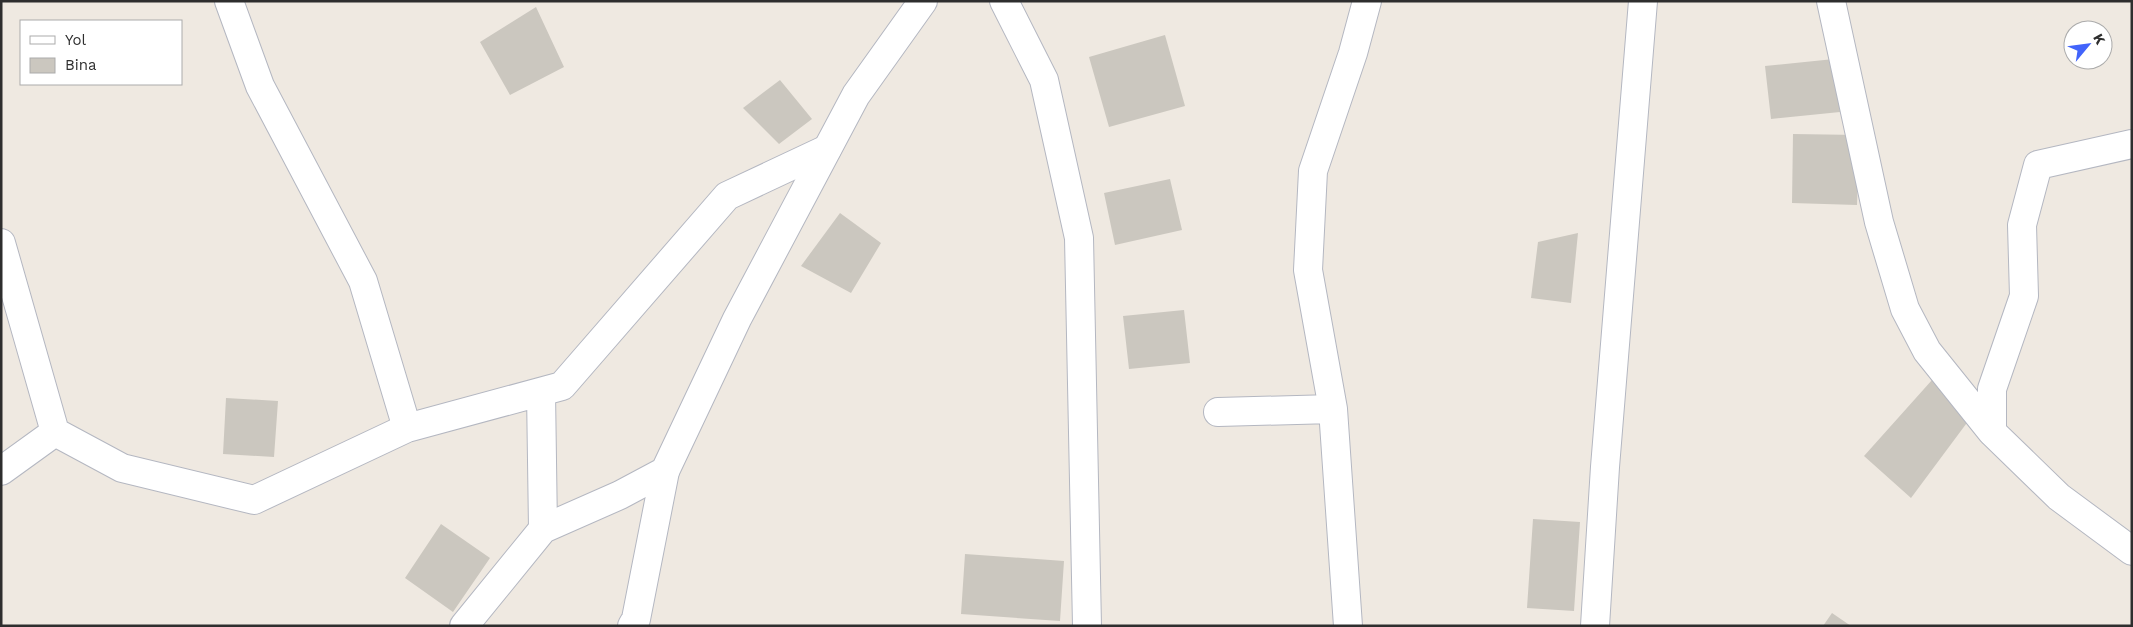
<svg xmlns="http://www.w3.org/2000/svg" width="2133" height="627" viewBox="0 0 2133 627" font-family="'Work Sans',sans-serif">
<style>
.building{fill:#cbc7bf}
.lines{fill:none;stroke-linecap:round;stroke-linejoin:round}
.street-casing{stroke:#b4b7c1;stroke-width:30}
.secondary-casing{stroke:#b4b7c1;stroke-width:30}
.street{stroke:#fff;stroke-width:28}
.secondary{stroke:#fff;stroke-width:28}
</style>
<rect width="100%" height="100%" fill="#efe9e1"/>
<path class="building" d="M536,7L564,67L510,95L480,42Z
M1165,35L1185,106L1109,127L1089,57Z
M1834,59L1840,112L1771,119L1765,66Z
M780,80L812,119L779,144L743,108Z
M1793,134L1859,135L1857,205L1792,203Z
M1170,179L1182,230L1115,245L1104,193Z
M840,213L881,243L851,293L801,266Z
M1578,233L1571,303L1531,298L1538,242Z
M1184,310L1190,363L1129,369L1123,316Z
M1932,380L1969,420L1911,498L1864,456Z
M226,398L278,401L274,457L223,454Z
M1533,519L1580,522L1574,611L1527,608Z
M441,524L490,558L453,612L405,578Z
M965,554L1064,561L1060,621L961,614Z
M1832,613L1851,626H1823Z"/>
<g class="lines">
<g class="street-casing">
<path id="street" d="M229,1L260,86L363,281L407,428
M1004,1L1044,80L1079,238L1087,626
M1831,1L1879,222L1905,309L1927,351L1992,432
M2132,144L2038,165L2022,225L2024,296L1992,389V432L2059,497L2132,551
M1,243L55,432
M541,392L543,529
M1333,409L1308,270L1313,171L1353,53L1367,1
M1218,412L1333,409L1348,626
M1,471L55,432L122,468L254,500L407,428L562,386L727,196L827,149
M632,626L636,619L665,471
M1595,626L1605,467L1643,1"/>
</g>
<g class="secondary-casing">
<path id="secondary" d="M464,626L543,529L620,495L665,471L737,319L856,95L923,1"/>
</g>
<use href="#street" class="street"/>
<use href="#secondary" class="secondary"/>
</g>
<rect width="2133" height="627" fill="none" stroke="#2e2e2e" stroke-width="5"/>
<rect x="20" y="20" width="162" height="65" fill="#ffffff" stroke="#ababab"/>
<rect x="30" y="36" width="25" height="8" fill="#ffffff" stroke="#ababab"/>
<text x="65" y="45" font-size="15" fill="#2e2e2e">Yol</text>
<rect x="30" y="58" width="25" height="15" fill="#cbc7bf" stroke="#ababab"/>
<text x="65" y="70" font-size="15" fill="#2e2e2e">Bina</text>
<g transform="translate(2088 45) rotate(61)"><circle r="24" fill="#ffffff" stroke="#ababab"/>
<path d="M0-4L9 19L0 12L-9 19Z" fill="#4264fb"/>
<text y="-8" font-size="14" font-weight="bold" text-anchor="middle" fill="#2e2e2e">K</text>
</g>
</svg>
